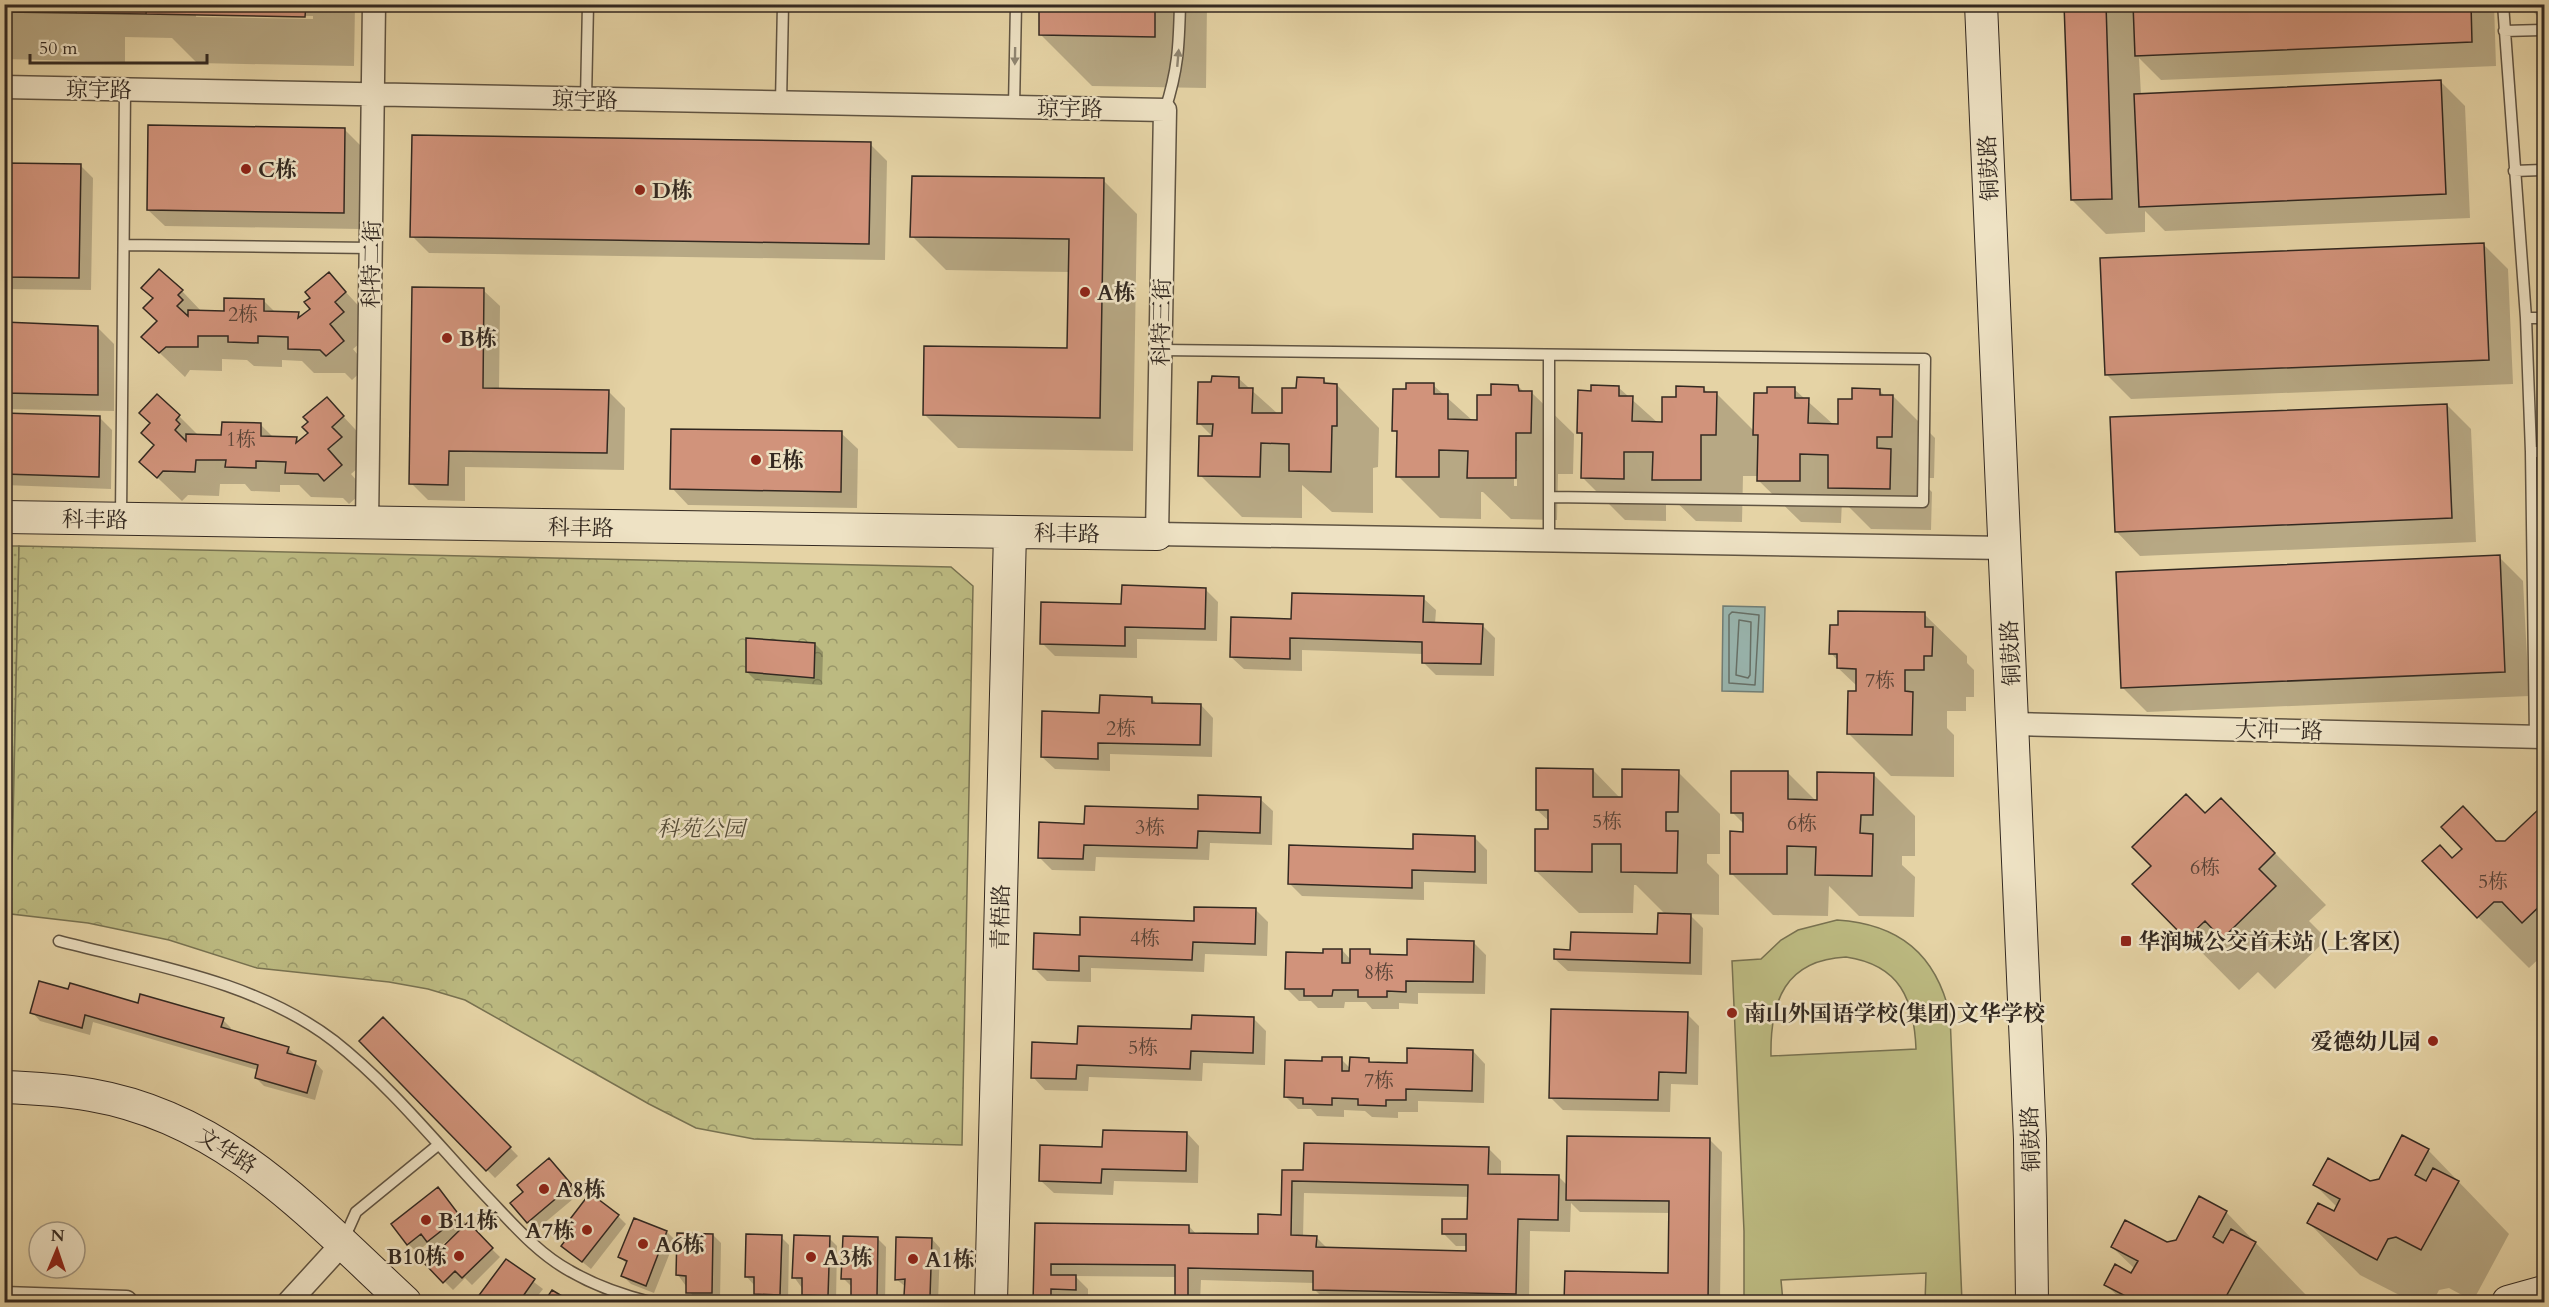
<svg xmlns="http://www.w3.org/2000/svg" width="2549" height="1307" viewBox="0 0 2549 1307" font-family="Cardo,'Noto Serif SC',serif">
<style>
.grass{fill:url(#grass-dots);stroke:#787251;stroke-width:1.5}
.forest{fill:url(#forest-crowns);stroke:#787251;stroke-width:1.5}
.pitch{fill:#bcba81;stroke:#787251;stroke-width:1.5;fill-rule:evenodd}
.water{fill:#99b6b0;stroke:#707e77;stroke-width:1.5}
.shadow{fill:#0003;fill-rule:evenodd}
.lines{fill:none;stroke-linecap:round;stroke-linejoin:round}
.shore{stroke:#667068;stroke-width:1.5}
.building{fill:#d1937b;stroke:#332921;stroke-width:1.5;fill-rule:evenodd}
.lane-casing{stroke:#605442;stroke-width:13}
.street-casing{stroke:#605442;stroke-width:25}
.secondary-casing{stroke:#332921;stroke-width:34}
.lane{stroke:#eee2c4;stroke-width:10}
.street{stroke:#eee2c4;stroke-width:22}
.secondary{stroke:#eee2c4;stroke-width:32}
.oneway{fill:#908672}
.poi-dot{fill:#8f2418;stroke:#eee2c4;stroke-width:2}
.labels{text-anchor:middle;stroke-width:5;stroke-linejoin:round;paint-order:stroke}
.number-label{font-size:20px;fill:#5a4438}
.street-label{font-size:22px;fill:#332921;stroke:#eee2c4}
.poi-label{font-size:22px;font-weight:bold;fill:#332921;stroke:#eee2c4;text-anchor:start}
.park-label{font-size:22px;font-style:italic;fill:#554d39;stroke:#eee2c4}
</style>
<defs>
<pattern id="grass-dots" width="8" height="8" patternUnits="userSpaceOnUse" patternTransform="scale(1.5)"><rect width="8" height="8" fill="#bcba81"/><path d="M2 2h.1M6 6h.1" fill="none" stroke="#999769" stroke-width="1.8" stroke-linecap="round"/></pattern>
<pattern id="forest-crowns" width="20" height="18" patternUnits="userSpaceOnUse" patternTransform="scale(1.5)"><rect width="20" height="18" fill="#bcba81"/><path d="M2 6a3 3 0 1 1 6 0M12 15a3 3 0 1 1 6 0" fill="none" stroke="#999769"/></pattern>
</defs>
<rect width="100%" height="100%" fill="#e5d3a5"/>
<filter id="stains"><feTurbulence type="fractalNoise" baseFrequency=".00333" numOctaves="4"/><feColorMatrix values="0 0 0 0 .2 0 0 0 0 .09 0 0 0 0 .02 0 0 0 .5 -.17"/></filter>
<radialGradient id="worn" r=".72"><stop offset=".6" stop-color="#630" stop-opacity="0"/><stop offset="1" stop-color="#630" stop-opacity=".3"/></radialGradient>
<path class="grass" d="M5,546H19L13,818H4Z"/>
<path class="forest" d="M19,546L951,567L973,586L962,1145L754,1139L696,1128L649,1104L465,1000L428,989L389,982L257,968L169,940L88,923L11,914Z"/>
<path class="pitch" d="M1837,920C1899,924 1936,954 1950,1015L1962,1302H1925L1926,1273L1781,1280L1783,1302H1744V1231L1732,961L1761,959L1781,940L1798,930ZM1846,957C1900,965 1914,999 1916,1049L1771,1056C1770,1001 1785,960 1846,957Z"/>
<path class="water" d="M1723,606L1765,607L1763,692L1722,691Z"/>
<path class="shadow" d="M4,4H355L354,66L197,63L172,38L125,37V62L4,59ZM196,14L313,16V19L196,17Z
M1041,4H1207L1206,88L1092,86L1040,34Z
M2065,4H2494L2496,66L2161,80L2139,58L2141,95L2441,82L2465,106L2470,218L2165,231L2145,211V232L2106,234L2072,200Z
M2531,4H2544V17L2539,18L2531,9Z
M345,130L362,147L360,229L165,226L148,210Z
M870,144L887,161L885,260L429,253L412,236Z
M4,164L80,165L93,178L91,290L4,289Z
M1103,180L1137,214L1133,451L958,448L925,415L1069,350L1070,272L946,270L912,236Z
M2484,245L2508,269L2513,384L2131,399L2106,374Z
M329,274L369,317L358,327L367,337L353,349L367,366L352,380L345,373H314L302,361L282,360V367L254,366L247,360L222,359V371L190,370L185,377L143,337L158,321L145,308L182,291L202,312H225L263,300L276,313L298,314L302,317L312,309V298Z
M483,290L500,306L499,389L608,391L625,408L624,470L465,467V501L428,500L411,483Z
M4,323L98,328L114,344V411L4,409Z
M1238,378L1278,414H1283L1298,390L1323,379L1329,385H1337L1379,428L1378,467L1373,468V513L1332,512L1302,485V518L1242,517L1200,475L1213,437L1199,423L1213,383Z
M1433,385L1473,421L1478,422L1493,397L1518,386L1524,392H1531L1574,434L1573,474H1558L1557,520L1511,519L1483,492H1481V519L1440,518L1398,476V434L1394,430L1408,390ZM1514,461H1517V486H1514Z
M1618,387L1658,423H1663L1678,398L1703,388L1709,394H1717L1755,432L1769,394L1794,389L1834,425L1839,426L1853,401L1879,390L1885,396H1893L1935,438L1934,478H1918L1932,492L1931,530L1871,529L1842,500L1841,523L1801,522L1758,480V476H1743L1742,522L1696,521L1668,494H1666V521L1625,520L1583,478V437L1579,432L1593,392Z
M327,399L367,442L356,452L365,462L351,474L365,490L349,504L343,498L311,497L299,485H280V492L251,491L245,484H220L219,496L188,495L182,501L141,462L179,416L199,436L223,437L261,425L274,438H296L300,442L310,433Z
M2447,405L2471,429L2476,542L2140,556L2116,531Z
M4,415L99,417L112,430L111,489L4,485Z
M841,433L858,449L857,508L688,505L672,488Z
M2499,557L2523,581L2529,696L2147,712L2122,687Z
M1205,589L1218,602L1217,641L1137,639V658L1055,656L1042,643L1122,606Z
M1423,598L1436,610L1435,624L1482,625L1495,638L1494,676L1436,675L1423,662V654L1302,650V671L1244,669L1231,657L1293,620Z
M1924,614L1967,656V663L1974,670V697H1966V711H1947V728L1954,735V777L1891,776L1849,734L1857,686L1838,668V661L1831,653Z
M815,644L823,652L822,685L755,680L747,672Z
M1151,698L1157,704L1201,705L1213,718L1212,757L1110,754V771L1055,769L1042,757L1100,714Z
M1593,770L1621,799L1678,772L1720,814V854H1707V863L1719,875V915L1689,914L1703,928L1702,975L1568,971L1555,959L1571,951L1659,936L1666,915L1636,885H1634L1633,913H1579L1536,871L1550,822L1537,810Z
M1788,773L1818,803L1873,774L1915,816V856H1902V865L1915,877L1914,917L1859,916L1829,886L1828,916L1773,915L1731,873L1744,833V824L1732,812Z
M1260,799L1273,811L1272,845L1210,843L1209,860L1096,857L1095,871L1052,870L1040,858L1086,825L1200,811Z
M2541,809L2544,813V954L2529,968L2478,917L2453,860L2497,842L2506,843Z
M2205,815L2273,851L2326,905L2309,921L2327,939L2275,989L2258,972L2239,990L2134,884Z
M1475,838L1487,850V884L1424,882V900L1302,896L1290,884L1414,850Z
M1256,910L1268,922L1267,956L1205,954L1204,972L1091,968V982L1047,981L1035,969L1081,936L1195,922Z
M1473,942L1486,955L1485,994L1418,993V1004L1399,1003V1009H1372L1366,1002H1345L1344,1008H1318L1311,1001H1299L1286,988L1324,954L1342,950L1351,960L1369,951L1374,955L1409,956Z
M69,991L223,1020L231,1028L230,1031L288,1048L296,1056L315,1062L323,1071L315,1100L264,1086L256,1078L258,1070L93,1022L90,1035L40,1021L32,1012Z
M1687,1014L1699,1026L1698,1085L1671,1084L1670,1112L1563,1110L1550,1097Z
M1253,1018L1266,1031L1265,1065L1203,1063L1202,1081L1089,1077L1088,1091L1045,1090L1033,1077L1079,1045L1193,1031Z
M383,1019L518,1156L495,1178L361,1041Z
M1473,1051L1485,1064L1484,1103L1418,1101V1112H1398V1118L1372,1117L1365,1111L1344,1110V1117L1317,1116L1311,1109H1298L1286,1097L1324,1063L1341,1059L1351,1069L1369,1060L1373,1064L1408,1065Z
M1187,1133L1199,1146L1198,1183L1114,1181L1113,1195L1054,1193L1041,1181L1104,1148Z
M2403,1137L2429,1151L2509,1234L2473,1301L2449,1288L2439,1290L2433,1302H2413L2360,1275L2309,1223L2335,1213L2338,1208L2315,1185L2380,1180Z
M1709,1139L1722,1152L1720,1302H1566V1273L1670,1274L1671,1213L1580,1212L1571,1203L1570,1232L1530,1231L1529,1302H1327L1314,1289V1283L1201,1280L1200,1302H1176L1177,1277L1075,1276L1088,1289V1302H1035L1036,1224L1189,1226L1197,1235L1259,1236L1282,1216L1283,1171H1304L1488,1148L1501,1161V1175L1558,1176L1568,1186ZM1304,1193L1469,1197L1468,1221L1443,1233L1456,1246H1468V1252L1328,1249L1316,1237H1303Z
M557,1168L579,1194L536,1230L512,1203Z
M438,1189L467,1225L500,1257L472,1285L465,1278L453,1290L427,1264L453,1238L452,1237L436,1249L429,1242L417,1252L408,1244Z
M2226,1212L2306,1295L2302,1302H2124L2106,1285L2132,1275L2135,1269L2112,1247L2177,1242Z
M618,1216L626,1224L591,1269L563,1246Z
M635,1220L667,1232L675,1240L654,1293L631,1284L623,1276L627,1264L620,1257Z
M713,1235L721,1243L720,1301L696,1300L678,1275Z
M781,1237L789,1245L788,1302H764L755,1294L754,1285L746,1276Z
M829,1238L837,1246L836,1302H812L794,1277Z
M878,1239L886,1247L885,1302H859L852,1295L851,1286L843,1278Z
M932,1239L940,1248L938,1302H913L906,1296V1287L896,1279Z
M506,1261L543,1289L533,1302H476Z"/>
<g class="lines">
<path class="shore" d="M1732,612L1759,615L1755,685L1729,683V615Z
M1739,620L1751,622L1750,675L1748,678L1736,675Z"/>
</g>
<path class="building" d="M4,4H77L76,13L4,12Z
M77,4H147L146,14L76,13Z
M147,4H306L305,17L146,14Z
M1039,4H1155V37L1039,35Z
M2064,4H2106L2112,199L2071,200Z
M2133,4H2471L2472,42L2135,56Z
M2529,4H2544V10H2530Z
M2441,80L2446,194L2139,207L2134,94Z
M148,125L345,128L344,213L147,210Z
M412,135L871,142L869,244L410,237Z
M4,163L81,164L79,278L4,277Z
M912,176L1104,178L1100,418L923,415L924,346L1067,348L1069,239L910,237Z
M2484,243L2489,360L2105,375L2100,258Z
M159,269L183,290L178,295L183,300L177,306L188,316V310L224,311V298L264,299V311L299,312L298,318L310,309L304,302L310,298L305,292L329,272L346,292L335,302L344,312L330,324L344,341L326,356L320,350L288,349V337L258,336V343L228,342V336H198V347H166L159,353L141,337L157,321L143,308L153,298L141,288Z
M412,287L484,288L483,388L609,390L607,453L449,451L448,485L409,484Z
M4,322L98,326V395L4,393Z
M1212,376L1239,377V388H1253L1252,413H1282V388H1296L1297,377L1324,378V383L1337,384V426H1332L1331,472L1289,471V444L1261,443L1260,477L1198,476L1199,436H1212L1213,424H1197L1198,382H1211Z
M1406,383H1434V394H1448V419L1477,420V395H1491V384L1518,385L1519,391H1532L1531,433H1516V478H1467L1468,451L1439,450V477H1396L1397,431H1392L1393,389H1406Z
M1591,385L1619,386V396H1633L1632,421L1662,422V397H1676V386L1704,387V392H1717L1716,435H1701V480H1652L1653,452H1624V479L1581,478L1582,433H1577L1578,390L1591,391Z
M1767,387H1795V398H1809L1808,423L1838,424V399H1852V388L1880,389V395H1893L1892,437H1877V448L1891,449L1890,489L1828,488V455L1800,454V481H1757L1758,435H1753L1754,393H1767Z
M157,394L180,415L176,420L180,424L175,430L186,441V434L221,435L222,422L261,423V436L297,437L296,443L308,433L302,427L308,422L303,417L327,397L344,416L332,427L342,437L328,449L342,465L324,481L318,474L285,473L286,462L256,461V468L225,467L226,460H196L195,472L163,471L157,478L139,462L154,445L141,433L150,423L139,413Z
M2447,404L2452,518L2115,532L2110,417Z
M4,413L100,416L99,477L4,474Z
M671,429L842,431L841,492L670,489Z
M2500,555L2505,672L2121,688L2116,572Z
M1122,585L1206,588L1205,629L1125,627V646L1040,644L1041,602L1121,604Z
M1292,593L1424,596L1423,622L1483,624L1481,664L1422,663V642L1290,638V659L1230,657L1231,617L1291,619Z
M1838,611L1925,612V627H1933L1932,656H1924V670H1905V691L1913,692L1912,735L1847,734L1848,691H1856V669L1837,668V654H1829L1830,625H1838Z
M746,638L815,643L814,678L746,672Z
M1100,695L1152,697V703L1201,704L1200,745L1098,743V759L1041,757L1042,711L1099,713Z
M1536,768L1593,769V797H1622V769L1679,770L1678,812H1666V831H1678L1677,873L1621,872V844H1592V872L1535,871V829H1548V810H1536Z
M1731,771H1788V799L1817,800V772L1874,773L1873,815H1861L1860,833L1873,834L1872,876L1815,875L1816,847L1787,846V874H1730V831L1743,832V813H1731Z
M2186,794L2205,813L2221,798L2275,853L2259,869L2276,886L2222,939L2205,921L2186,939L2132,884L2151,866L2132,847Z
M1198,795L1261,797L1260,833L1198,831L1197,848L1084,845L1083,859L1038,858L1039,822L1084,824L1085,806L1198,809Z
M2463,806L2496,841H2505L2541,807L2544,811V847L2541,850L2544,854V902L2522,923L2502,902H2494L2477,918L2422,861L2440,845L2452,858L2462,849L2441,827Z
M1413,834L1475,836V872L1412,870V888L1288,884L1289,845L1413,849Z
M1194,907L1256,908L1255,944L1193,942L1192,960L1079,956V971L1033,969L1034,933L1080,935V917L1194,921Z
M1658,913L1691,914L1690,963L1554,959V949L1570,950L1571,932L1657,934Z
M1407,939L1474,941L1473,982L1406,981V992L1387,991V997H1358V990H1333L1332,996H1304V989H1285L1286,952L1323,953V949H1342V963H1350V949H1370V954L1407,955Z
M39,981L68,989L70,983L138,1003L140,994L224,1018L221,1027L289,1047L287,1053L316,1061L307,1093L255,1078L258,1065L85,1015L82,1028L30,1013Z
M1551,1009L1688,1012L1686,1073L1659,1072L1658,1100L1549,1098Z
M1192,1015L1254,1017L1253,1053L1191,1051L1190,1069L1077,1065L1076,1079L1031,1078L1032,1042L1077,1044L1078,1026L1191,1029Z
M383,1017L511,1147L486,1171L359,1041Z
M1407,1048L1473,1050L1472,1091L1406,1089V1100H1386V1106L1358,1105V1099L1332,1098V1105L1303,1104V1098L1284,1097L1285,1060L1322,1061V1057H1342V1071H1349L1350,1057L1369,1058V1062L1407,1063Z
M1103,1130L1187,1132L1186,1171L1102,1169L1101,1183L1039,1181L1040,1145L1102,1147Z
M2402,1135L2429,1149L2415,1175L2426,1181L2433,1168L2459,1181L2421,1250L2396,1237L2388,1239L2377,1260L2307,1223L2318,1203L2334,1211L2340,1199L2313,1185L2328,1158L2370,1181L2379,1179Z
M1567,1136L1710,1138L1708,1302H1564L1565,1271L1668,1273L1669,1201L1566,1200Z
M1304,1143L1489,1147L1488,1174L1559,1175L1558,1220L1518,1219L1516,1294L1313,1290V1271L1188,1268V1302H1175V1265L1051,1264V1275H1076V1290L1051,1289V1302H1033L1035,1223L1189,1225V1233L1258,1234V1214L1281,1215L1282,1170H1303ZM1292,1181L1468,1185L1467,1219H1442V1234H1466V1251L1316,1247L1317,1236L1291,1235Z
M549,1158L572,1185L527,1223L510,1203L523,1192L517,1185Z
M438,1187L460,1216L427,1242L421,1234L407,1245L391,1224Z
M590,1193L619,1215L582,1262L561,1246L571,1233L564,1227Z
M2199,1196L2227,1211L2213,1237L2223,1243L2231,1229L2256,1242L2223,1302H2201L2193,1299L2184,1302H2137L2104,1285L2115,1264L2131,1273L2138,1261L2111,1247L2125,1220L2167,1242L2176,1240Z
M634,1218L667,1231L646,1286L621,1276L627,1261L618,1257Z
M468,1222L493,1248L462,1278L455,1271L443,1283L425,1264Z
M677,1233L713,1234L712,1293H686V1276L676,1275Z
M746,1234L782,1235L780,1295L754,1294V1277H745Z
M794,1235L830,1236L828,1296L802,1295V1278H792Z
M843,1236L878,1237L877,1296H851V1279H841Z
M896,1237L932,1238L930,1297L904,1296L905,1279L895,1280Z
M506,1259L535,1279L519,1302H474Z
M552,1290L572,1302H544Z"/>
<g class="lines">
<g class="lane-casing">
<path id="lane" d="M2503,4L2526,318L2531,452L2535,736
M2504,31L2544,30
M586,99L588,4
M781,103L783,4
M1014,107L1016,4
M1165,110C1178,70 1179,46 1180,4
M2514,171L2544,170
M124,245L371,248
M2526,318H2544
M1161,350L1925,359L1923,502L1549,497
M1549,355V541
M2531,452H2544
M121,516L125,90
M59,941C151,965 256,981 334,1041C390,1085 437,1144 486,1196C512,1223 537,1253 570,1271C596,1286 622,1295 650,1302
M343,1241L356,1212L438,1145"/>
</g>
<g class="street-casing">
<path id="street" d="M4,87L1165,110L1157,534L2005,548
M367,524L374,4
M2013,724L2544,737
M4,1298L126,1302
M289,1302L342,1244"/>
</g>
<g class="secondary-casing">
<path id="secondary" d="M1981,4L2030,1139L2032,1302
M4,517L1157,534
M4,1087C33,1088 62,1090 91,1095C225,1118 310,1214 405,1302
M991,1302L1010,532
M2508,1302L2544,1292"/>
</g>
<use href="#lane" class="lane"/>
<use href="#street" class="street"/>
<use href="#secondary" class="secondary"/>
</g>
<defs><path id="oneway-solid" d="M-6-.8H1V-3.2L6.5 0L1 3.2V.8H-6Z" transform="scale(1.5)"/></defs>
<g class="oneway">
<use href="#oneway-solid" transform="translate(1015 56) rotate(91)"/>
<use href="#oneway-solid" transform="translate(1178 58) rotate(-85)"/>
</g>
<g class="poi-dot">
<circle cx="246" cy="169" r="6"/>
<circle cx="640" cy="190" r="6"/>
<circle cx="1085" cy="292" r="6"/>
<circle cx="447" cy="338" r="6"/>
<circle cx="756" cy="460" r="6"/>
<rect x="2120" y="935" width="12" height="12" rx="3"/>
<circle cx="1732" cy="1013" r="6"/>
<circle cx="2433" cy="1041" r="6"/>
<circle cx="544" cy="1189" r="6"/>
<circle cx="426" cy="1220" r="6"/>
<circle cx="587" cy="1230" r="6"/>
<circle cx="643" cy="1244" r="6"/>
<circle cx="459" cy="1256" r="6"/>
<circle cx="811" cy="1257" r="6"/>
<circle cx="913" cy="1259" r="6"/>
</g>
<g class="labels">
<g class="number-label">
<text x="243" y="321">2栋</text>
<text x="241" y="446">1栋</text>
<text x="1880" y="687">7栋</text>
<text x="1121" y="735">2栋</text>
<text x="1607" y="828">5栋</text>
<text x="1802" y="830">6栋</text>
<text x="1150" y="834">3栋</text>
<text x="2205" y="874">6栋</text>
<text x="2493" y="888">5栋</text>
<text x="1145" y="945">4栋</text>
<text x="1379" y="979">8栋</text>
<text x="1143" y="1054">5栋</text>
<text x="1379" y="1087">7栋</text>
</g>
<g class="street-label">
<text transform="translate(99 89) rotate(1)" y="8">琼宇路</text>
<text transform="translate(585 99) rotate(1)" y="8">琼宇路</text>
<text transform="translate(1070 108) rotate(1)" y="8">琼宇路</text>
<text transform="translate(1988 168) rotate(-93)" y="8">铜鼓路</text>
<text transform="translate(371 264) rotate(-89)" y="8">科特二街</text>
<text transform="translate(1161 322) rotate(-89)" y="8">科特三街</text>
<text transform="translate(95 519) rotate(1)" y="8">科丰路</text>
<text transform="translate(581 527) rotate(1)" y="8">科丰路</text>
<text transform="translate(1067 533) rotate(1)" y="8">科丰路</text>
<text transform="translate(2010 653) rotate(-93)" y="8">铜鼓路</text>
<text transform="translate(2279 730) rotate(1)" y="8">大冲一路</text>
<text transform="translate(1000 917) rotate(-89)" y="8">青梧路</text>
<text transform="translate(2030 1139) rotate(-92)" y="8">铜鼓路</text>
<text transform="translate(227 1150) rotate(32)" y="8">文华路</text>
</g>
<g class="poi-label">
<text x="258" y="177">C栋</text>
<text x="652" y="198">D栋</text>
<text x="1097" y="300">A栋</text>
<text x="459" y="346">B栋</text>
<text x="768" y="468">E栋</text>
<text x="2138" y="949">华润城公交首末站 (上客区)</text>
<text x="1744" y="1021">南山外国语学校(集团)文华学校</text>
<text x="2421" y="1049" text-anchor="end">爱德幼儿园</text>
<text x="556" y="1197">A8栋</text>
<text x="438" y="1228">B11栋</text>
<text x="575" y="1238" text-anchor="end">A7栋</text>
<text x="655" y="1252">A6栋</text>
<text x="447" y="1264" text-anchor="end">B10栋</text>
<text x="823" y="1265">A3栋</text>
<text x="925" y="1267">A1栋</text>
</g>
<g class="park-label">
<text x="701" y="836">科苑公园</text>
</g>
</g>
<rect width="2549" height="1307" fill="none" stroke="#e5d3a5" stroke-width="24"/>
<rect x="6" y="6" width="2537" height="1295" fill="none" stroke="#332921" stroke-width="3"/>
<rect x="12" y="12" width="2525" height="1283" fill="none" stroke="#332921" stroke-width="1.5"/>
<g transform="translate(57 1250) rotate(2)"><circle r="28" fill="#eee2c4" stroke="#a39883" stroke-width="1.5"/>
<path d="M0-4.5L10 22L0 15L-10 22Z" fill="#8f2418"/>
<text y="-9" font-size="16" font-weight="bold" text-anchor="middle" fill="#332921">N</text>
</g>
<path d="M30 54v9h177v-9" fill="none" stroke="#332921" stroke-width="3"/>
<text x="39" y="54" font-size="18" fill="#332921" stroke="#eee2c4" stroke-width="4.5" paint-order="stroke">50 m</text>
<rect width="100%" height="100%" filter="url(#stains)"/>
<rect width="100%" height="100%" fill="url(#worn)"/>
</svg>
